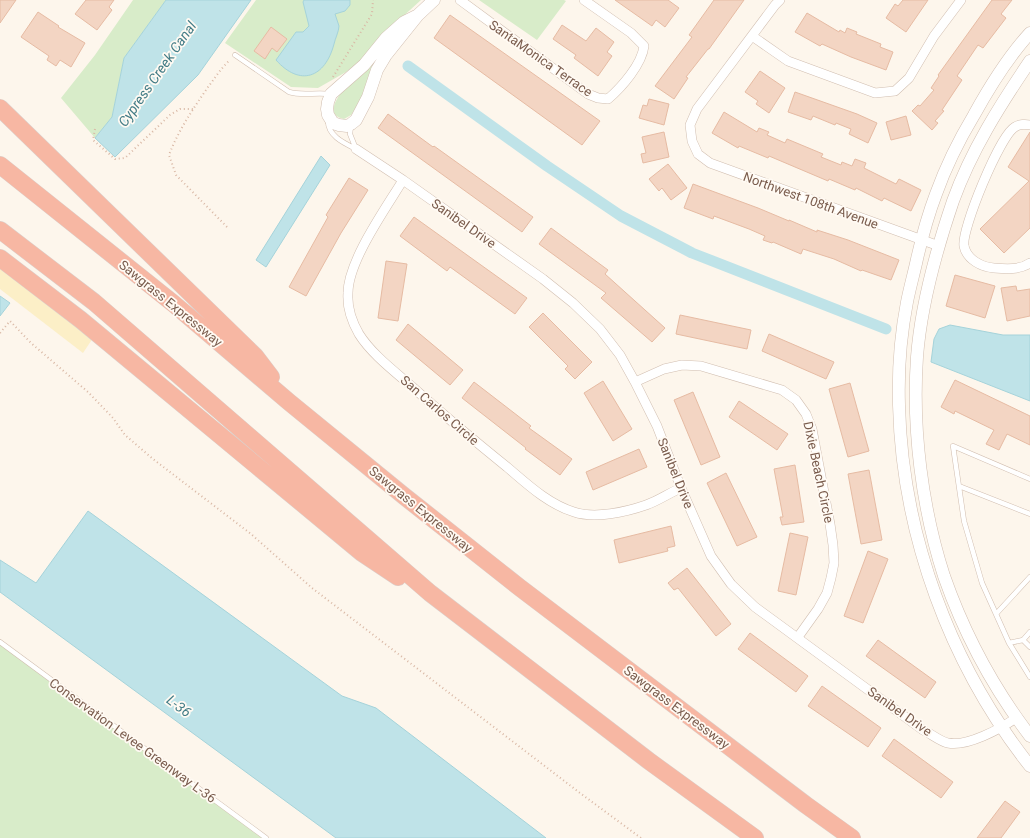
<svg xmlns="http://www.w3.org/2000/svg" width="1030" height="838" viewBox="0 0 1030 838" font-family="Roboto,sans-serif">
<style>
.green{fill:#d8ecc9}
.sand{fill:#fcefc7}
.water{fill:#bfe3e8;stroke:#a5d3da}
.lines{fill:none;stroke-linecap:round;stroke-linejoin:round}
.canal{stroke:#bfe3e8;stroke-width:11}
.building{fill:#f3d5c3;stroke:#e6bba3}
.service-casing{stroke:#d1beb0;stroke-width:5.5}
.minor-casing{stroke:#d1beb0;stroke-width:10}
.tertiary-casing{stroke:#d1beb0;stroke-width:13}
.motorway-casing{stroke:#dad1cd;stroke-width:18}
.path{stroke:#d9b8a5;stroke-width:2;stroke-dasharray:1 3;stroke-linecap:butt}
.service{stroke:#fff;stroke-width:4.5}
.minor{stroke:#fff;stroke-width:9}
.tertiary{stroke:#fff;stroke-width:12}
.motorway{stroke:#f7b7a3;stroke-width:17}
.labels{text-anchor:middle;stroke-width:3.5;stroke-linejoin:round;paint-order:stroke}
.street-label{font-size:13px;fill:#7a5c4d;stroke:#fffaf3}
.water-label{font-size:14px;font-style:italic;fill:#437c86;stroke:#fffaf3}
</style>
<rect width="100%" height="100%" fill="#fdf6ec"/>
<path class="green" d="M133,0H166L124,58L112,117L95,138L61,98L95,55Z
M256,0H421L377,40L362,60L346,72L318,88L291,87L225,43Z
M479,0H564L566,1L537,40Z
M376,57L379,58L358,105L351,115L344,119C311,113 366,66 376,57Z
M0,642L266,838H0Z"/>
<path class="sand" d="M0,265L93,338L83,353L0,289Z"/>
<path class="water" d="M166,0H251L198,75L115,157L95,138L112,117L124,58Z
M304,0H350V5L345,11L335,14C336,18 338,22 339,26C339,31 335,39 334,44C325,78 300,87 276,60L296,32H303L309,26L303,2Z
M321,156L330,165L266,267L256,260Z
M0,296L10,303L0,316Z
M950,325L1003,335H1030V401L931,362L934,339L939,329Z
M88,511L342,696L376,708L546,838H336L0,592V560L36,583Z"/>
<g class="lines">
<path class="canal" d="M408,66L547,166L621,216L692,253L886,329"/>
</g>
<path class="building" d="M0,0H16L0,23Z
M86,0H114L109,7L112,10L97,30L75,14Z
M615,0H668L679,8L665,27L656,20L652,26Z
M714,0H744L709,49H708L686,77L688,78L674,99L655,86L692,37L689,35Z
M903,0H928L906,32L886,18L895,4L898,6Z
M992,0H1012L1001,14L1006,18L983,48L978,45L957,76L962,80L942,110L944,111L935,121L938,123L932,130L912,111L918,105L920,106L934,90L931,88L939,76L938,75Z
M38,12L59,26L58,27L85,43L71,67L60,60L56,66L47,60L49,56L21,37Z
M807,13L839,32L840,30L845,33L847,28L857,32L856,34L881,44L880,47L893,52L886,70L851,57L822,44L820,46L795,32Z
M450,15L600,121L582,145L434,38Z
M562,25L586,41L596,28L614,42L607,52L612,56L598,76L574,58L576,55L553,39Z
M271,27L287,39L277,52L272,48L265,59L254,51Z
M760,71L785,88L769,113L756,104L758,101L745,92Z
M795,92L857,114L877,123L868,143L849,134L851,129L836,123L835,125L813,116L811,120L788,112Z
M649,99L669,104L664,125L639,118L643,105L647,106Z
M724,112L757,132L759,128L769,132L767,135L785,143L787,139L823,154L821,157L841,165L842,162L852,166L855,159L866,163L864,168L896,184L899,179L921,190L911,211L884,198L882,201L856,188L855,190L829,179L828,181L769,156L768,158L739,146L738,148L712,133Z
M388,114L433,147L434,146L533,217L522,232L378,128Z
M906,116L911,135L891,140L886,122Z
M664,132L669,157L643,163L641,154L646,153L642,137Z
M1030,132V228L1004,253L980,229L1029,181L1008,167Z
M668,164L687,188L671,200L662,188L659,191L649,179Z
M349,178L368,190L341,233L306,296L289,287L328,217L326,215Z
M693,184L758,208L789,221V220L817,232V230L848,240L899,260L891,280L862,270L861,271L834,259L803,249L801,254L773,242L772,243L763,240L765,236L749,229L714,216L713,219L684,208Z
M414,217L527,298L515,314L450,267L447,271L400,236Z
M551,228L608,270L605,274L665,328L652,342L601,298L606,293L539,244Z
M386,261L407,264L398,321L378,318Z
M955,275L995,286L985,318L946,306Z
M1016,286L1017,291L1030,289V316L1007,321L1001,288Z
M543,313L592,362L575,379L565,369L568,366L529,327Z
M680,315L751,330L747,349L676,334Z
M408,324L463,370L450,385L396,340Z
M769,334L834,362L826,379L762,351Z
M955,380L1030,416V445L1007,434L999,450L986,444L994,430L955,411L954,414L941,407Z
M603,381L632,429L613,441L584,393Z
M474,382L531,426L529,428L572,459L560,475L525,449L526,448L462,398Z
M850,383L869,451L848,457L829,389Z
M693,392L720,457L701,465L674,400Z
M739,401L788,434L777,450L729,417Z
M639,449L647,467L593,490L586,472Z
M795,465L804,522L782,525L780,517H783L774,469Z
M869,470L882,540L861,544L848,474Z
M726,473L757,537L737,546L707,483Z
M671,526L675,546L667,548L668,551L619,563L614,540Z
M790,533L808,537L796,595L778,591Z
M868,551L888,559L863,623L844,616Z
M687,568L731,624L716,636L678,588L674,590L668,583Z
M750,633L808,676L796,692L738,649Z
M878,640L936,682L925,698L866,656Z
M822,686L881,728L868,747L808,706Z
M894,739L953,782L941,798L882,756Z
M1005,801L1020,812L1001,838H977Z"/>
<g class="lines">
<g class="service-casing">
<path id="service" d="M235,55L289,92C302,96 316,92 330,94
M328,121C328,136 344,143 356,149L350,134L351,125
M953,446L964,521L982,583L1009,643L1030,677
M953,446L1030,479
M959,486L1030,514
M996,614L1030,577
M1023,640L1030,647
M0,642L266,838
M1009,643L1023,640L1030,632"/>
</g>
<g class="minor-casing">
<path id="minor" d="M460,0L588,94L598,98L608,99C622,87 642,64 644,46L631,33L584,0
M780,0L775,5L697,109L690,125L692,141L698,154L710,163L939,246
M752,36L788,61L875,93L895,91L909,78L934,36L961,0
M1030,125C1026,124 1019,124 1015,127C1000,135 961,230 964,246C967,260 982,267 994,268C1006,269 1020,270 1030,263
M356,149L403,180L543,279L573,303L600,329L620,355L635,382L657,426L681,488L711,556L731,584L755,607L923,730C930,733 941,742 948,743C967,747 1000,729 1016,718
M403,180C386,208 348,261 348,293C347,307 352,322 359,334C372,355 398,374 417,391C446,417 476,442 507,467C527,484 548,504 574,512C595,519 626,512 646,505C658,501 669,493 681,488
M635,382L664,369L682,365L701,366L782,390L796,400L806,414L812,429L830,524L833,545L834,563L831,578L827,593L818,609L798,637"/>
</g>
<g class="tertiary-casing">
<path id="tertiary" d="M418,15L386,55L377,70L368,97L356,120L351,124L347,126L339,125L333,123L328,115L327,109L328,102L331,94L364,65L386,38L404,22L418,15L434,0
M1030,33C1008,57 990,86 974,115C959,140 946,166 936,194C928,215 922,237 917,259C914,273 910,287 907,302C901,333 898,373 899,405C902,534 950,665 1030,766
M1030,61C1000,105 971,151 953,201C936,251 921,304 917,357C912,429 922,508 944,576C964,633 994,689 1030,736"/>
</g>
<g class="motorway-casing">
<path id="motorway" d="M0,108L255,356L271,377
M0,165L174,304L289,402L404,496L519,587L806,805L852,838
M0,230L94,302L430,593L649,761L755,838
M0,258L81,320L362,553L398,577"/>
</g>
<path class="path" d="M333,77L372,14L373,0
M95,129L93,140L115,159L125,158L170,115L180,109H193
M227,227L176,175L169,155C178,131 193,109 208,87C215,78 221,68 230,60
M0,333L10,321L31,343L88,392L113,418L125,435L153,459L251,534L312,588L580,793L641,838"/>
<use href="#service" class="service"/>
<use href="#minor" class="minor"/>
<use href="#tertiary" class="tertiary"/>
<use href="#motorway" class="motorway"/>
</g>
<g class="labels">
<g class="street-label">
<text transform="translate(541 58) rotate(35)" y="5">SantaMonica Terrace</text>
<text transform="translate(811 200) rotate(20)" y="5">Northwest 108th Avenue</text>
<text transform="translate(464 223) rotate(35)" y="5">Sanibel Drive</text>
<text transform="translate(171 303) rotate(39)" y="5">Sawgrass Expressway</text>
<text transform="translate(440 410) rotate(41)" y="5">San Carlos Circle</text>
<text transform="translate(819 472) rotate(78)" y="5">Dixie Beach Circle</text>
<text transform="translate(676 473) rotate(68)" y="5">Sanibel Drive</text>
<text transform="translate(421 509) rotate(39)" y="5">Sawgrass Expressway</text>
<text transform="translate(677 707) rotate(37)" y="5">Sawgrass Expressway</text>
<text transform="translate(900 711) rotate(35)" y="5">Sanibel Drive</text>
<text transform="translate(133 740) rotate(36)" y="5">Conservation Levee Greenway L-36</text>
</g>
<g class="water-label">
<text transform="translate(157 74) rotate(-55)" y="5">Cypress Creek Canal</text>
<text transform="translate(179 706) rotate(37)" y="5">L-36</text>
</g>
</g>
</svg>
